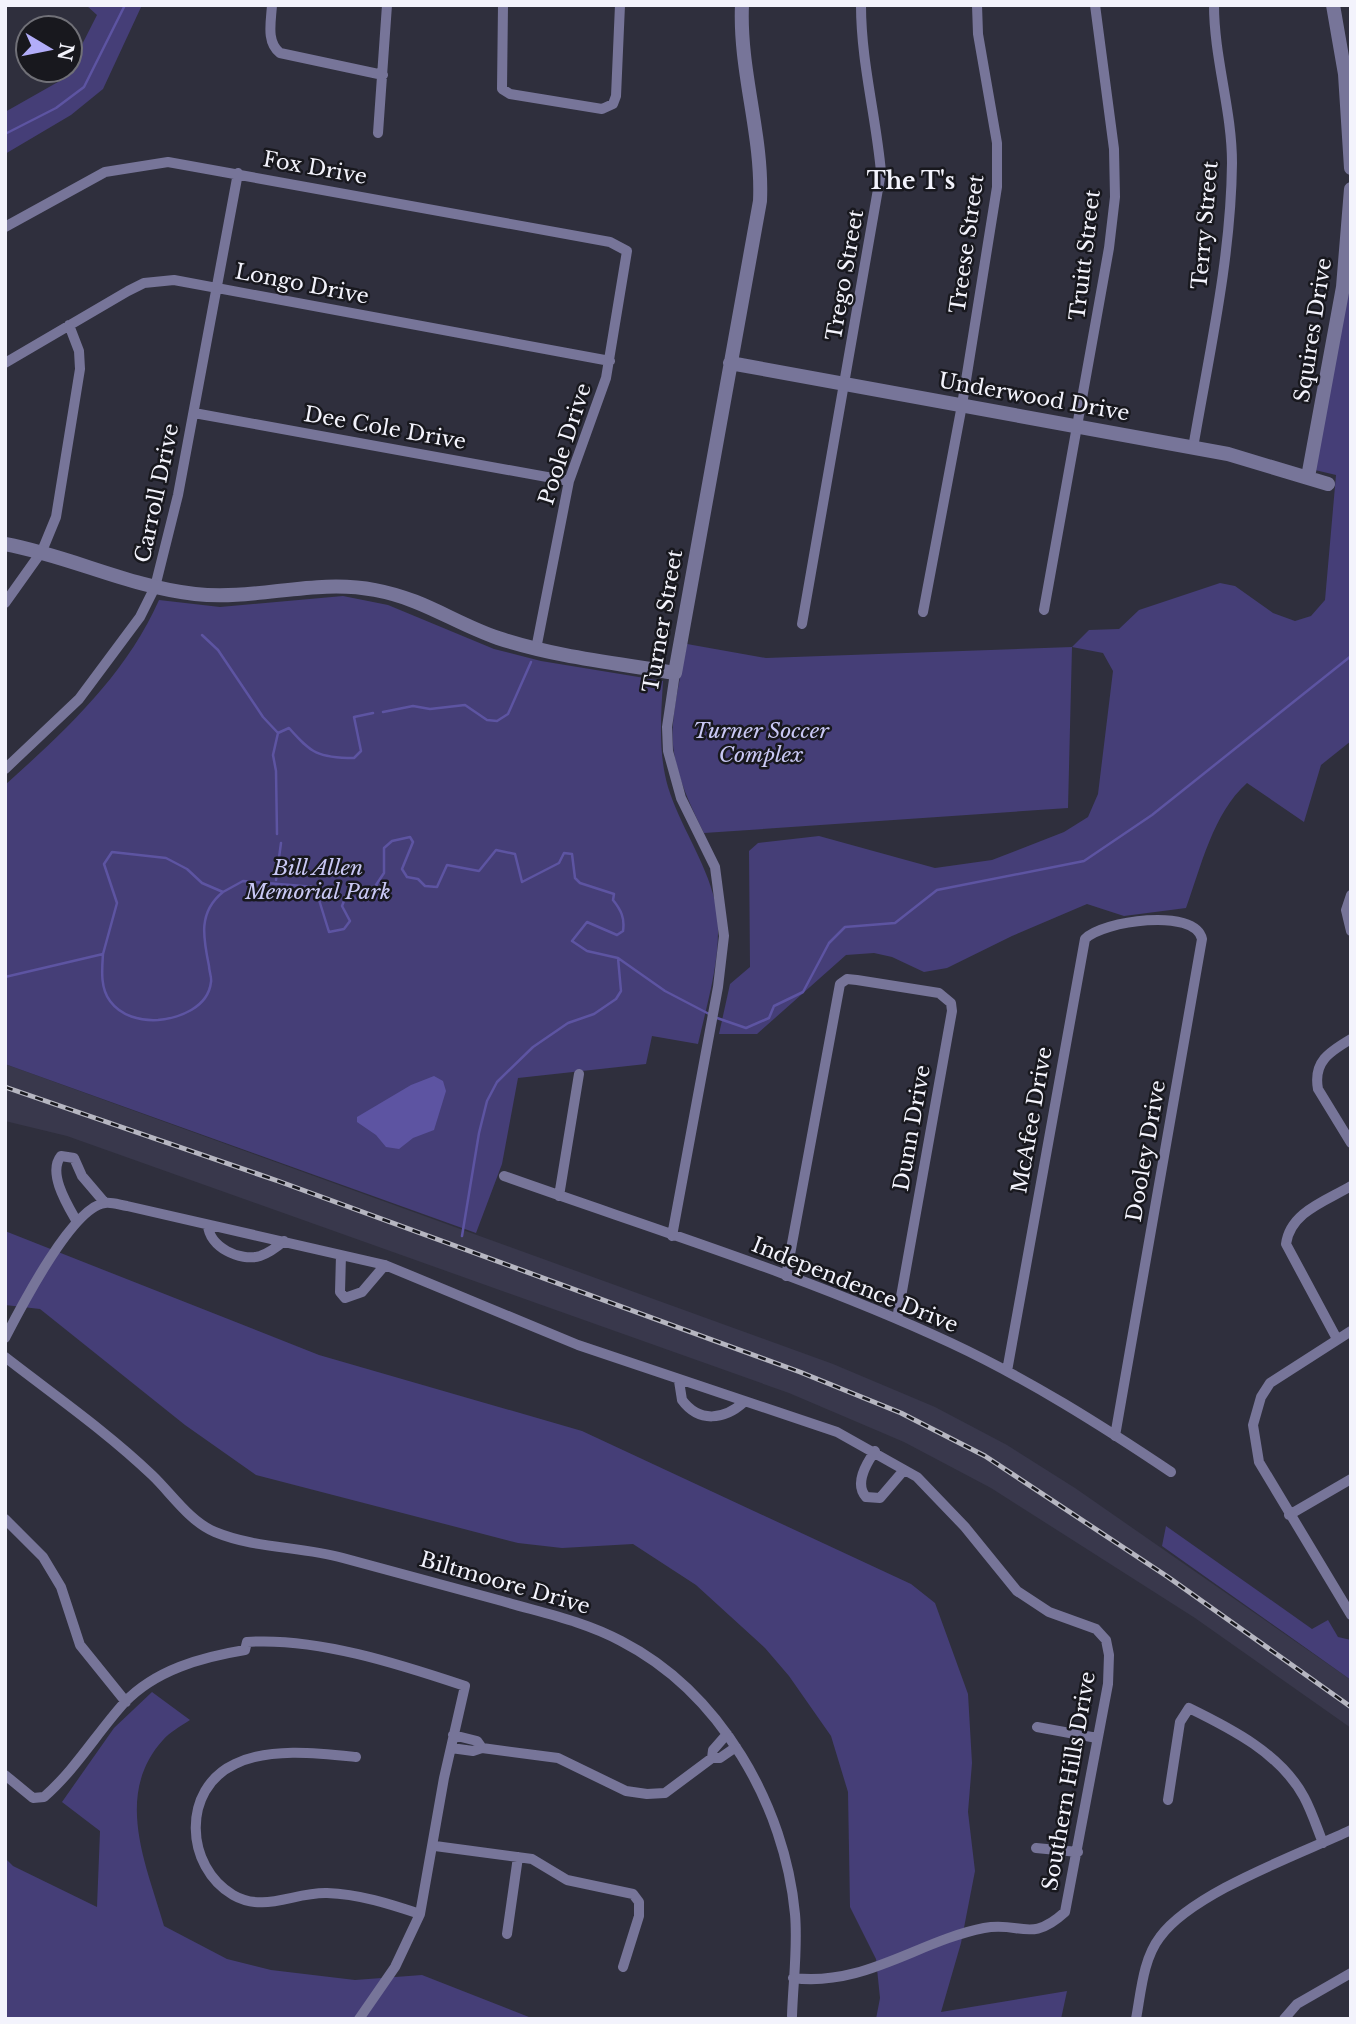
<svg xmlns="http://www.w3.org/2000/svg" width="1356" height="2024" viewBox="0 0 1356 2024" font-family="'Libre Baskerville',serif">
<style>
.built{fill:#39384c}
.green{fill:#453e77}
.water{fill:#5d54a2}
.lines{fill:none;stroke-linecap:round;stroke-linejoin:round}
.stream{stroke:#5d54a2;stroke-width:2.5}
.minor{stroke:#777599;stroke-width:10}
.tertiary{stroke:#777599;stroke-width:14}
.rail-casing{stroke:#b6b6c1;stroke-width:5}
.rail{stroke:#18181e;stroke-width:2.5;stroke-dasharray:8;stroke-linecap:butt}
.labels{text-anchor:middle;stroke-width:5;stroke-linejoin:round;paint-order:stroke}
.street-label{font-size:21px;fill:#f3f3fc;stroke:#18181e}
.park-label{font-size:21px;font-style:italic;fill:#c9c8f4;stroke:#18181e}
.neighbourhood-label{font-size:23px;font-weight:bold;fill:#f3f3fc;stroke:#18181e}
</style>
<rect width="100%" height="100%" fill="#2f2f3d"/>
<path class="built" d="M5,1064L833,1364L935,1407L1007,1445L1075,1488L1351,1680V1728L1195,1618L991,1488L904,1442L789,1393L67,1136L5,1121Z"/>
<path class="green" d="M86,5H142L103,89L71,115L5,154V112L65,78L97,15Z
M1351,247V741L1321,765L1304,822L1247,783C1213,813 1201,867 1186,908L1124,916L1087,904L1012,936L947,968L924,972L892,957L874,953L846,955L757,1034H719L730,984L750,967L749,851L758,843L819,836L935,868L992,860L1064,832L1088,817L1098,794L1113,671L1103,653L1072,647L1068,808L704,833C688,801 669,761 673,724C675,697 682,670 687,644L766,658L1072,647L1089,630L1119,629L1139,610L1220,583L1235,586L1273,613L1295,621L1311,616L1325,600L1336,475L1315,470Z
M343,596L388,605L494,649L541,661L663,681C661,716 658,753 668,787C680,826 705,860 715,901C725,947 708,999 698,1044L652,1036L646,1064L518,1078L502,1164L476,1233L5,1064V785C65,731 126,675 159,600L220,607Z
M5,1231L319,1355L582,1431L911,1584L935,1603L968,1694L972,1763L968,1812L975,1871L961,1943L941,2012L1067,1991L1061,2019H876L880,1998L876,1959L850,1907L848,1792L831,1736L789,1676L765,1648L696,1585L633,1544L562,1548L518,1543L256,1475L185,1425L40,1309L5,1305Z
M1166,1526L1312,1629L1328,1620L1338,1637L1351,1640V1680L1162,1546Z
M152,1692L190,1720C181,1726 170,1732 163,1740C113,1795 147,1866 164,1926L227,1959L271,1970L355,1980L422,1975L534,2019H5V1858L13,1866L97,1907L100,1831L62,1802L114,1728Z"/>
<path class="water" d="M434,1076L443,1081L446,1091L434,1130L413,1138L399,1149L386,1147L376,1135L357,1122V1117L411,1085Z"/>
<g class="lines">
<path class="stream" d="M5,134L56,108L84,87L125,5
M202,635L218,650L263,717L278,733
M383,712L413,706L430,709L465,705L487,720L497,721L508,714L531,662
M277,834L276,771L273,755L278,733L289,728C311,753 318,758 354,758L361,751L354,717L373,713
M276,880L281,843
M103,954C102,969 100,988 110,1001C121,1016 140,1021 158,1020C179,1018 208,1008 211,982C212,978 209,971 209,966C203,937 198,912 223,892
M5,977L103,954L117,903L104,864L112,852L166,858L187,869L202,883L223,892L243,881L315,887L329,932L344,929L350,921L342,906L346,896L367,900L386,897L376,885L384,873V848L392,841L410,837L413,842L402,869L407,877L418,879L425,886L437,887L447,865L479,871L496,850L515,854L522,882L559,863L564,853L572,854L575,878L580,883L614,894L613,900C621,910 625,918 623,931L617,935L587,922L572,941L587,951L618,958L665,991L711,1015
M717,1018L746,1028L769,1018L774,1006L803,992L829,943L845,927L895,923L937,890L1084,861L1152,815L1351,656
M462,1236L479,1133L487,1101L497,1082L533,1047L568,1023L594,1014L616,999L621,991L618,958"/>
<path class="minor" d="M272,5C271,22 266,42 280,53L383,75
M503,5L502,89L510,94L602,109L613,104L616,96L620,5
M378,133L387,5
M5,227L105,172L168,162L610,242L627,251L606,378L569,481L536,649
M5,363L128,291L144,283L174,280L610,361
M194,413L569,481
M1193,448C1209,354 1231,259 1232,163C1232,110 1214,58 1214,5
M5,603L42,551L56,517L80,369L79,351L69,325
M1044,610L1109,248L1115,197L1114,149L1095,5
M923,612L962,405L997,187V143L978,34L977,5
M802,624L881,172C876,116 861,62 861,5
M5,769L79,699L140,617L155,587L178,495L238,173
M1351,895L1346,910L1351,931
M1351,1039C1329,1052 1313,1062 1318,1089L1351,1143
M504,1176C653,1229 807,1276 951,1343C1028,1379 1101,1425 1171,1472
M559,1196L579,1074
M77,1222C68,1206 47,1173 61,1156L74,1158L82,1176L105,1203
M208,1225C209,1247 240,1262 260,1256C269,1253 277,1247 284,1241
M672,1236L718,987L724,936L715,867L681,798L668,751L667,727L675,673
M341,1255L340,1292L345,1298L362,1292L385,1265
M786,1276L840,984L847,979L857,980L939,993L951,1003L952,1011L897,1319
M1351,1331L1270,1383L1261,1397L1253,1425L1259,1462L1351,1615
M5,1338C20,1309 72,1207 105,1203C112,1202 120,1205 127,1206L385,1265L578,1345L837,1432L917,1477L965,1527L1017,1591L1049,1612L1096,1629L1106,1640L1109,1655L1108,1684L1065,1912C1030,1944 1021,1921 984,1928C918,1941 864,1987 793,1978
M1337,1339L1286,1244C1290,1212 1326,1201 1351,1186
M5,1357C54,1395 107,1432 152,1475C171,1493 190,1522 215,1532C256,1549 300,1546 343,1558C396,1572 449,1587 502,1601C543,1613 584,1621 621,1641C720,1692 785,1805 795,1914C798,1948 793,1982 792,2016
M1007,1371L1085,939C1102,921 1195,907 1202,939L1115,1436
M679,1381L682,1400C699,1423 724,1420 744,1402
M875,1451C866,1464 854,1484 866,1497L880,1498L904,1470
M1289,1515L1351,1479
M5,1519L43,1557L61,1587L80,1645L126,1702
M1037,1727L1097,1738
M453,1735L477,1741L482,1748
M451,1748L473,1751L482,1748L558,1758L626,1791L647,1794L665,1793L712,1758H720L736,1747
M356,1757C319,1753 270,1747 235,1764C181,1789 185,1867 233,1895C264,1913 294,1892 327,1893C359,1894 390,1904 420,1914
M712,1758L713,1750L727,1734
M5,1775L33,1798L44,1797C75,1770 97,1733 124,1703C155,1670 202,1657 245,1650L247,1642C316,1637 399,1664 465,1686L444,1778L420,1914L395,1967L359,2019
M1168,1800L1180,1722L1189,1708C1232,1729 1281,1754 1304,1797C1312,1812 1317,1828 1323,1843
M435,1846L532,1859L567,1880L633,1894L639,1902V1916L623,1967
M1036,1848L1078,1852
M507,1934L518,1857
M1136,2019C1141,1992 1143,1959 1160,1937C1193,1892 1298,1855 1351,1830
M1284,2019L1297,2004L1351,1973"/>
<path class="tertiary" d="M1333,5L1345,74L1351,168
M730,363L1228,454L1328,484
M1308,477L1343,287L1351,189
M5,544C70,556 130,587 195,594C255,601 315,578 375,590C424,599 454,623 498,638C555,657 616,663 675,673L760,201C763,135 739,71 742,5"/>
<g class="rail-casing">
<path id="rail" d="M5,1087L278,1181L800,1372L901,1413L985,1456L1168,1577L1351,1707"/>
</g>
<use href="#rail" class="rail"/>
</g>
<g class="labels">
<g class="street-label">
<text transform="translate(315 168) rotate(10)" y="7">Fox Drive</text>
<text transform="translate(1205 225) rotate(-85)" y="7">Terry Street</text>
<text transform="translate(967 244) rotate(-82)" y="7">Treese Street</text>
<text transform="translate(1085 255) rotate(-83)" y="7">Truitt Street</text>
<text transform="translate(845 275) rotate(-80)" y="7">Trego Street</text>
<text transform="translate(302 284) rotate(11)" y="7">Longo Drive</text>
<text transform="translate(1313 330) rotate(-81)" y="7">Squires Drive</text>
<text transform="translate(1034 397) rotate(10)" y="7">Underwood Drive</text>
<text transform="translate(385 428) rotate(10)" y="7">Dee Cole Drive</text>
<text transform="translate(565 444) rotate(-72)" y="7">Poole Drive</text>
<text transform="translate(157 493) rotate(-78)" y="7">Carroll Drive</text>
<text transform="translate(663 621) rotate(-80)" y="7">Turner Street</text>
<text transform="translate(1032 1120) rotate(-80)" y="7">McAfee Drive</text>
<text transform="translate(912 1128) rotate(-80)" y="7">Dunn Drive</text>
<text transform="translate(1146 1151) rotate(-80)" y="7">Dooley Drive</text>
<text transform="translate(855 1285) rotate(22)" y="7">Independence Drive</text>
<text transform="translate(505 1583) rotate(16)" y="7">Biltmoore Drive</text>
<text transform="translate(1069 1781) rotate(-80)" y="7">Southern Hills Drive</text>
</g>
<g class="park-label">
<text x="761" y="738">Turner Soccer<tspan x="761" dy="24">Complex</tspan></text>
<text x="318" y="875">Bill Allen<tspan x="318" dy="24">Memorial Park</tspan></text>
</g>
<g class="neighbourhood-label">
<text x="911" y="189">The T's</text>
</g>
</g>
<rect width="1356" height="2024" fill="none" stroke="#f3f3fc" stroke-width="14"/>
<g transform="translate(49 49) rotate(100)"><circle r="33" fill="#18181e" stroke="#707077" stroke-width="2"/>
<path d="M0-5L12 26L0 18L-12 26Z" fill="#b2adf9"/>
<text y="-10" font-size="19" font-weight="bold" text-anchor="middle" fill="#f3f3fc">N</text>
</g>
</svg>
